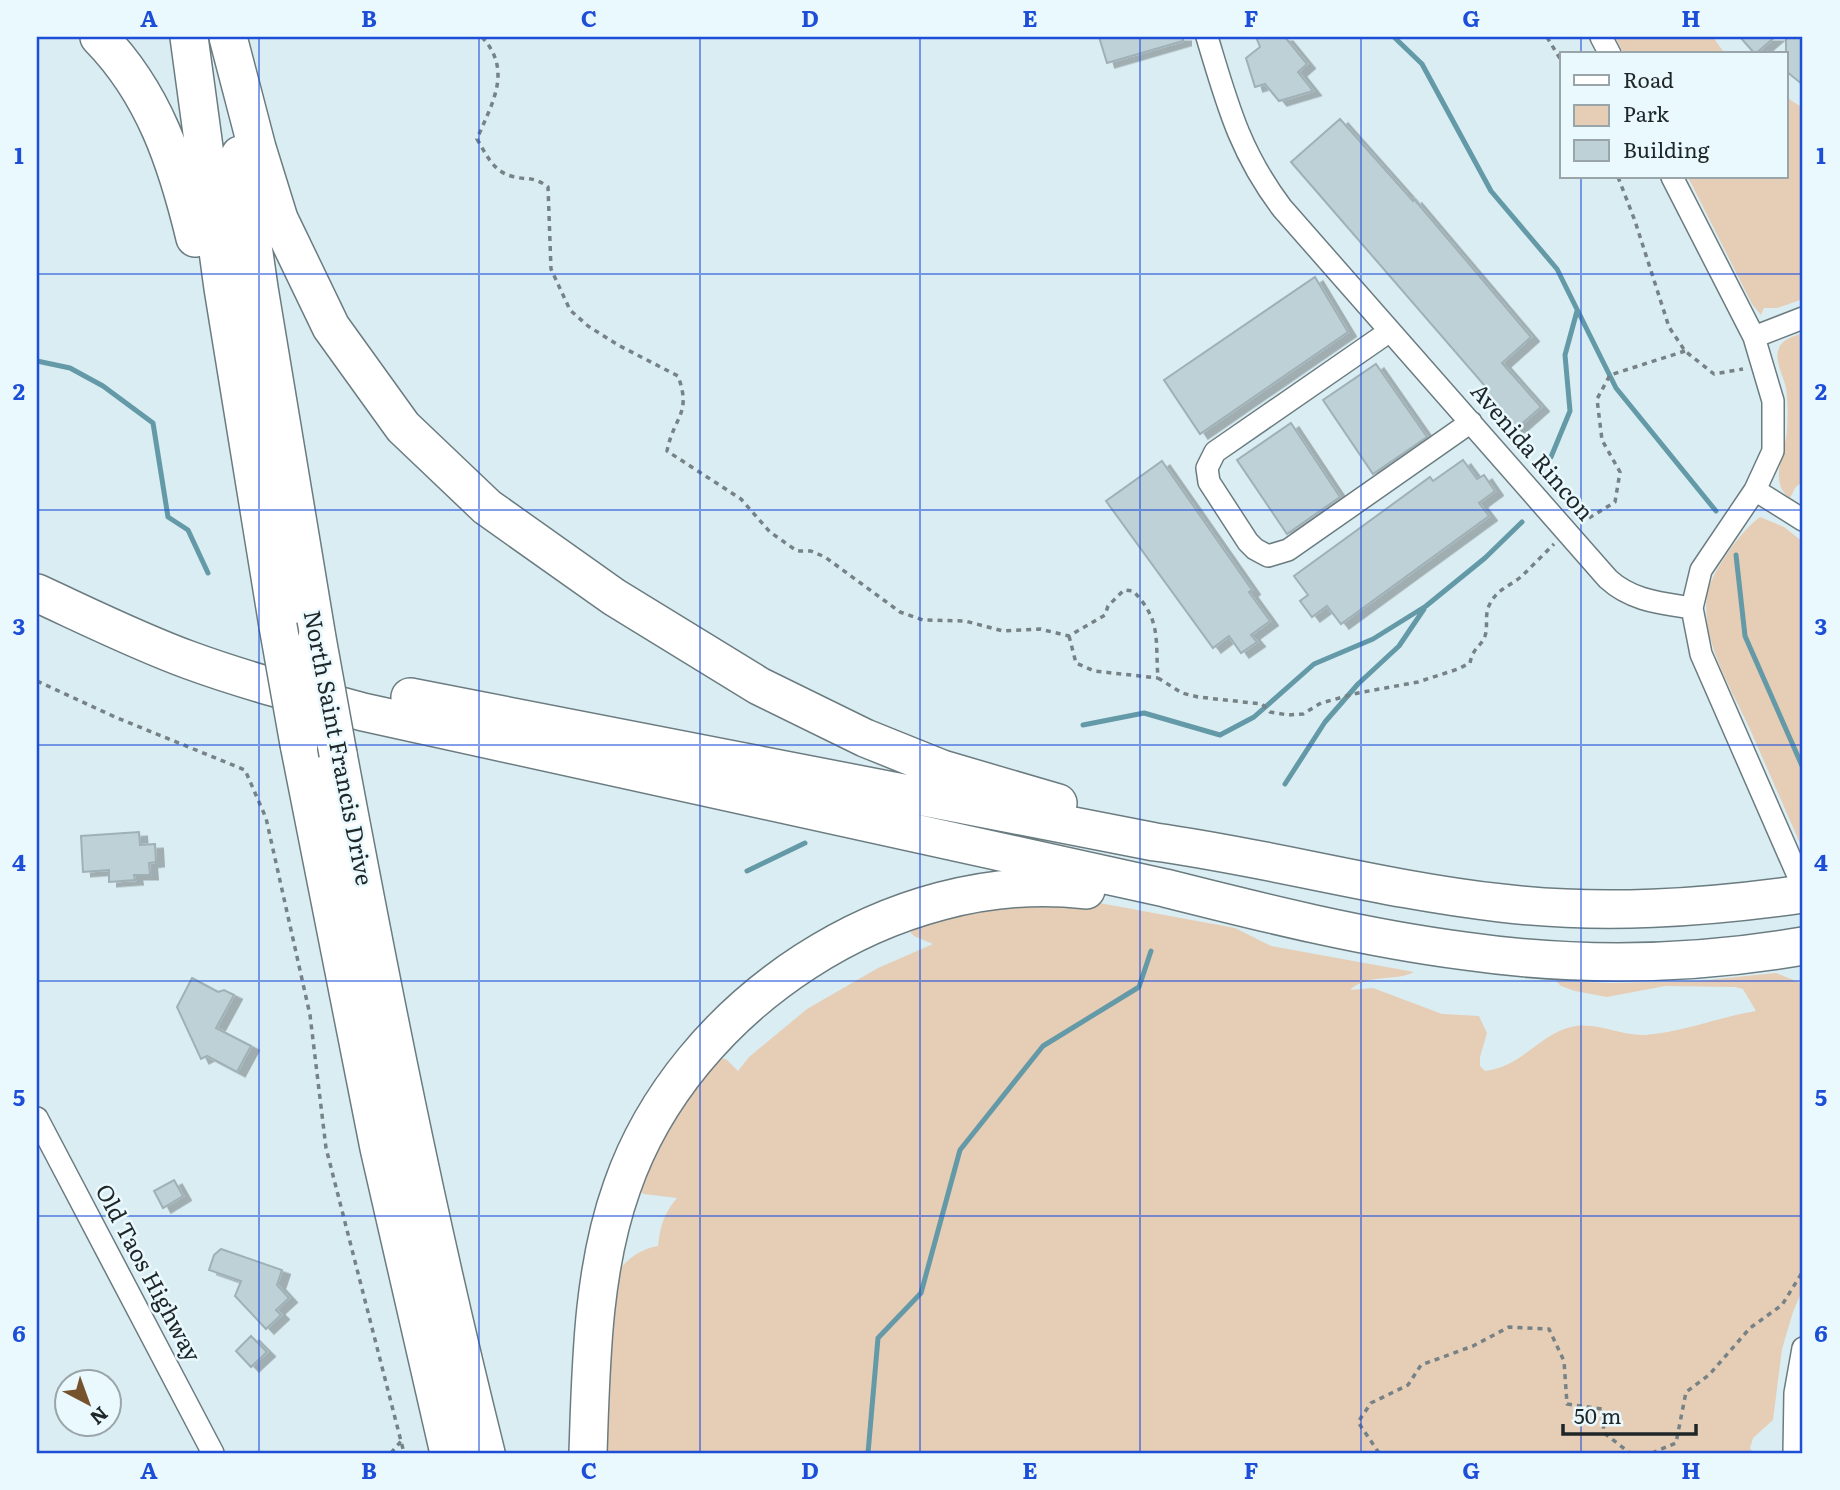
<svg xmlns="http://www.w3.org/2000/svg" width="1840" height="1490" viewBox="0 0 1840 1490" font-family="Literata,serif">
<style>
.green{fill:#e6cdb5}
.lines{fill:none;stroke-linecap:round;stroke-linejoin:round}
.stream{stroke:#649aa7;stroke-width:5}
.building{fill:#bed1d6;stroke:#9fb1b6;stroke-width:2;filter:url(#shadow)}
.street-casing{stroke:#6b7c81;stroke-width:24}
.highway-casing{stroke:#6b7c81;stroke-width:40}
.path{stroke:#768286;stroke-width:3.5;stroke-dasharray:5 5;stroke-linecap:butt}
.street{stroke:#fff;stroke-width:21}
.highway{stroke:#fff;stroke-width:37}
.highway-bridge-casing{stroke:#6b7c81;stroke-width:40;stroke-linecap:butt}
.highway-bridge{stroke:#fff;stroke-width:37}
.grid{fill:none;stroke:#1d4ed8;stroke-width:2;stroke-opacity:0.55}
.labels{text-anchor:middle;stroke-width:5;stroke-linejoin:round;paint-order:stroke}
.street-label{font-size:23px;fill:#1f2628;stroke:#eaf9fe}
.neatline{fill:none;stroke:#1d4ed8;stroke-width:2.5}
.grid-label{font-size:23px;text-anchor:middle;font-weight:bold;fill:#1d4ed8}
</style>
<defs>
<filter id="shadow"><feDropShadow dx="8" dy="4.5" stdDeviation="0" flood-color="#0004"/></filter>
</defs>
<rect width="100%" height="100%" fill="#daedf2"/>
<path class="green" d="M1615,37H1713L1725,54H1624Z
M1786,97L1803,108V299L1777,308H1764L1761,315L1752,304L1688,177H1786Z
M1803,333V481L1795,488L1790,498C1768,483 1785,453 1787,432C1788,417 1788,403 1786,388C1784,377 1775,362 1778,351C1780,340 1794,336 1803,333Z
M1760,517L1784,527L1803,542V850C1785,809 1767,768 1749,727C1731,688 1701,641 1707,596C1709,575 1742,529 1760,517Z
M1083,900L1235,928L1271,946L1414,972C1394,982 1368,973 1350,990L1373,988L1442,1014L1479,1016L1487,1033L1480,1057V1066L1485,1071C1522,1067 1538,1035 1571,1027C1596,1021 1620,1036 1645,1035C1684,1032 1719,1017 1756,1011L1743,989L1735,987L1665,986L1607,997L1575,991L1561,986L1556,981L1612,983L1697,981L1776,973L1803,984V1288L1793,1312L1782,1349L1773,1420L1753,1438L1750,1448L1753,1453H601L615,1276C625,1260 640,1249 658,1246C660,1227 664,1213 677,1198L644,1194L639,1191L659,1138L716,1058L726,1059L738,1071L749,1057L807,1009L878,968L933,944L914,936L910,932L950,913Z"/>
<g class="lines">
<path class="stream" d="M1394,37L1422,64L1491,191L1557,269L1616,388L1716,511
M37,361L70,368L103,386L153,423L168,517L188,530L208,573
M1551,457L1570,411L1565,355L1577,311
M1736,555L1745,636L1803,768
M1083,725L1144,713L1220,735L1254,717L1314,664L1373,639L1426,606L1485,558L1522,522
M1285,784L1325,722L1358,684L1399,646L1424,609
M747,871L805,843
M868,1453L878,1338L921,1293L960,1150L1043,1046L1139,987L1151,951"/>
</g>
<path class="building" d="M1099,37H1183V41L1107,63Z
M1256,37H1285L1307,64L1298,72L1313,91L1279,101L1265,84L1255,87L1246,58L1260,47Z
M1740,37H1775L1755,54Z
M1786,37H1803V85L1786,71Z
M1340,119L1413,201L1414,199L1531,337L1502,363L1541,407L1516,429L1481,389L1485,386L1291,162Z
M1315,277L1348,332L1200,434L1164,380Z
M1376,364L1427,437L1373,474L1323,400Z
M1291,423L1340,497L1287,534L1237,460Z
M1463,460L1477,479L1484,475L1495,491L1479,503L1489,516L1341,624L1327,606L1312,617L1300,601L1308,595L1294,576L1430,477L1433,481Z
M1162,461L1252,590L1249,592L1270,621L1251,635L1257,642L1241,653L1229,636L1213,648L1106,501Z
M139,832L140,845L155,844L156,862L149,863L150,875H134L135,880L109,882V870L83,872L81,836Z
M192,978L218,992L224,990L234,995L216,1028L251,1046L237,1072L207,1056L201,1059L177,1007Z
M174,1180L183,1196L163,1208L154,1191Z
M221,1249L282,1270L277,1285L289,1298L276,1310L281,1315L266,1329L235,1296L241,1281L209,1270L214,1255Z
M251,1336L267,1352L251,1367L236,1351Z"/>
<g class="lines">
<g class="street-casing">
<path id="street" d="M1207,37C1227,103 1239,151 1282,208L1608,579C1632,601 1661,603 1692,608
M1601,37L1610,54
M1672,177L1754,337L1773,401V451L1755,490L1701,570L1692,608L1701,654L1803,887
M1390,331L1215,452L1207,468L1209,482L1248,542L1255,549L1268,556L1288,550L1471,422
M1754,337L1803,318
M1755,490L1803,520
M37,1118L213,1453
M1794,1453L1795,1393L1803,1348"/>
</g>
<g class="highway-casing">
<path id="highway" d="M99,37C154,93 177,163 195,238
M189,37L223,288L278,626
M228,37L257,148L279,219L331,327L403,427L487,507L614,597L759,686L865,738L942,769L1058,803
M240,155L259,288L317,638
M37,593C87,616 137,641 189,660C246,681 305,696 363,712L1165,888C1264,913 1364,938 1465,951C1577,967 1692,965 1803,946
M410,697L1155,842C1271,858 1384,890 1501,903C1602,915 1703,908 1803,894
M299,744L379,1148L449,1453
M338,754C382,989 428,1222 486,1453
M588,1453C591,1365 592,1271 622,1187C685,1005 893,867 1086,890"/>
</g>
<path class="path" d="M482,37C513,71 492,103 477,139C486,154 493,171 511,176C527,181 532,175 548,187L551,269L570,310L588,326L618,345L678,376C692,414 674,416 667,451L741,499L770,532L797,551H811L825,557L900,612L923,620L965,621L1003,631L1040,629L1069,636L1105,615L1108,606L1124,590L1133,591C1162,620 1155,641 1158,678L1182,693L1198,697L1262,704L1270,712L1288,715L1303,714L1321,703L1358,693L1418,682L1458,669L1470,663C1473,647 1481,647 1485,636C1488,627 1485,618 1488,608C1496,588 1510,587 1523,575C1533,565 1544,554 1554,544
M1547,37L1562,62
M1618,177L1635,221L1669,327L1685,351L1714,374L1743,369
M1589,518L1615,502L1620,472L1602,440L1597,399L1610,375L1685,351
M1069,636L1076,663L1094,671L1158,678
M37,681L115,717L245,770L266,818L310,1015L326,1148L404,1453
M391,1453L402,1440
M1379,1453L1358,1422L1371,1403L1408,1385L1421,1365L1473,1346L1509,1327L1549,1329L1564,1361L1567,1404L1602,1409L1604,1433L1630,1453
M1652,1453L1676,1443L1686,1392L1709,1375L1750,1328L1782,1305L1803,1271"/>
<use href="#street" class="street"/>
<use href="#highway" class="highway"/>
<g class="highway-bridge-casing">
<path id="highway-bridge" d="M278,626L299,744
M317,638L338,754"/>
</g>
<use href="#highway-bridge" class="highway-bridge"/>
</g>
<path class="grid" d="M259,37V1453M479,37V1453M700,37V1453M920,37V1453M1140,37V1453M1361,37V1453M1581,37V54M1581,177V1453M37,274H1803M37,510H1803M37,745H1803M37,981H1803M37,1216H1803"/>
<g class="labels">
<g class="street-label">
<text transform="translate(1532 452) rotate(49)" y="8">Avenida Rincon</text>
<text transform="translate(338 748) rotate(79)" y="8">North Saint Francis Drive</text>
<text transform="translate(148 1273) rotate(62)" y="8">Old Taos Highway</text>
</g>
</g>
<rect width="1840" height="1490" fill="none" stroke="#eaf9fe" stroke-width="77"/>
<rect x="1560" y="52" width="228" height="126" fill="#eaf9fe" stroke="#99a5a8" stroke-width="2"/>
<rect x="1574" y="75" width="35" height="10" fill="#ffffff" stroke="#99a5a8" stroke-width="2"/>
<text x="1623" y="88" font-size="21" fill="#1f2628">Road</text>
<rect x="1574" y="105" width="35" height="21" fill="#e6cdb5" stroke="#99a5a8" stroke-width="2"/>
<text x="1623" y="122" font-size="21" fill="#1f2628">Park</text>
<rect x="1574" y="140" width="35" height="21" fill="#bed1d6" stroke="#99a5a8" stroke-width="2"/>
<text x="1623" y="158" font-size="21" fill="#1f2628">Building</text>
<g transform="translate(88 1403) rotate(139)"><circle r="33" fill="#eaf9fe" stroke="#99a5a8" stroke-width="2"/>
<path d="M0-5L12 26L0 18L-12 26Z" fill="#77532d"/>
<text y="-10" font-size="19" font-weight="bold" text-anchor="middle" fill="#1f2628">N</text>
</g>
<path d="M1563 1424v10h133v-10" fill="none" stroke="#1f2628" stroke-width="3.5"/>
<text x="1574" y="1424" font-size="21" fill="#1f2628" stroke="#eaf9fe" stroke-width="5" paint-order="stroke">50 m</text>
<rect x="38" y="38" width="1763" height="1414" class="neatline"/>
<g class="grid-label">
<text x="149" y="27">A</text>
<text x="369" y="27">B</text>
<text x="589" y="27">C</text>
<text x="810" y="27">D</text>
<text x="1030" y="27">E</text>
<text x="1251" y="27">F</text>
<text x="1471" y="27">G</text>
<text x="1691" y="27">H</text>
<text x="19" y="164">1</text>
<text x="1821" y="164">1</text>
<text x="19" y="400">2</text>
<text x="1821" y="400">2</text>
<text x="19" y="635">3</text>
<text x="1821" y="635">3</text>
<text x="19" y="871">4</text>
<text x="1821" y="871">4</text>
<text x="19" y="1106">5</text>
<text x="1821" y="1106">5</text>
<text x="19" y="1342">6</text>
<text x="1821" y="1342">6</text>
<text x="149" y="1479">A</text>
<text x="369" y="1479">B</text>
<text x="589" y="1479">C</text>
<text x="810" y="1479">D</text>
<text x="1030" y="1479">E</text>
<text x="1251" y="1479">F</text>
<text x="1471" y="1479">G</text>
<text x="1691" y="1479">H</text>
</g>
</svg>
